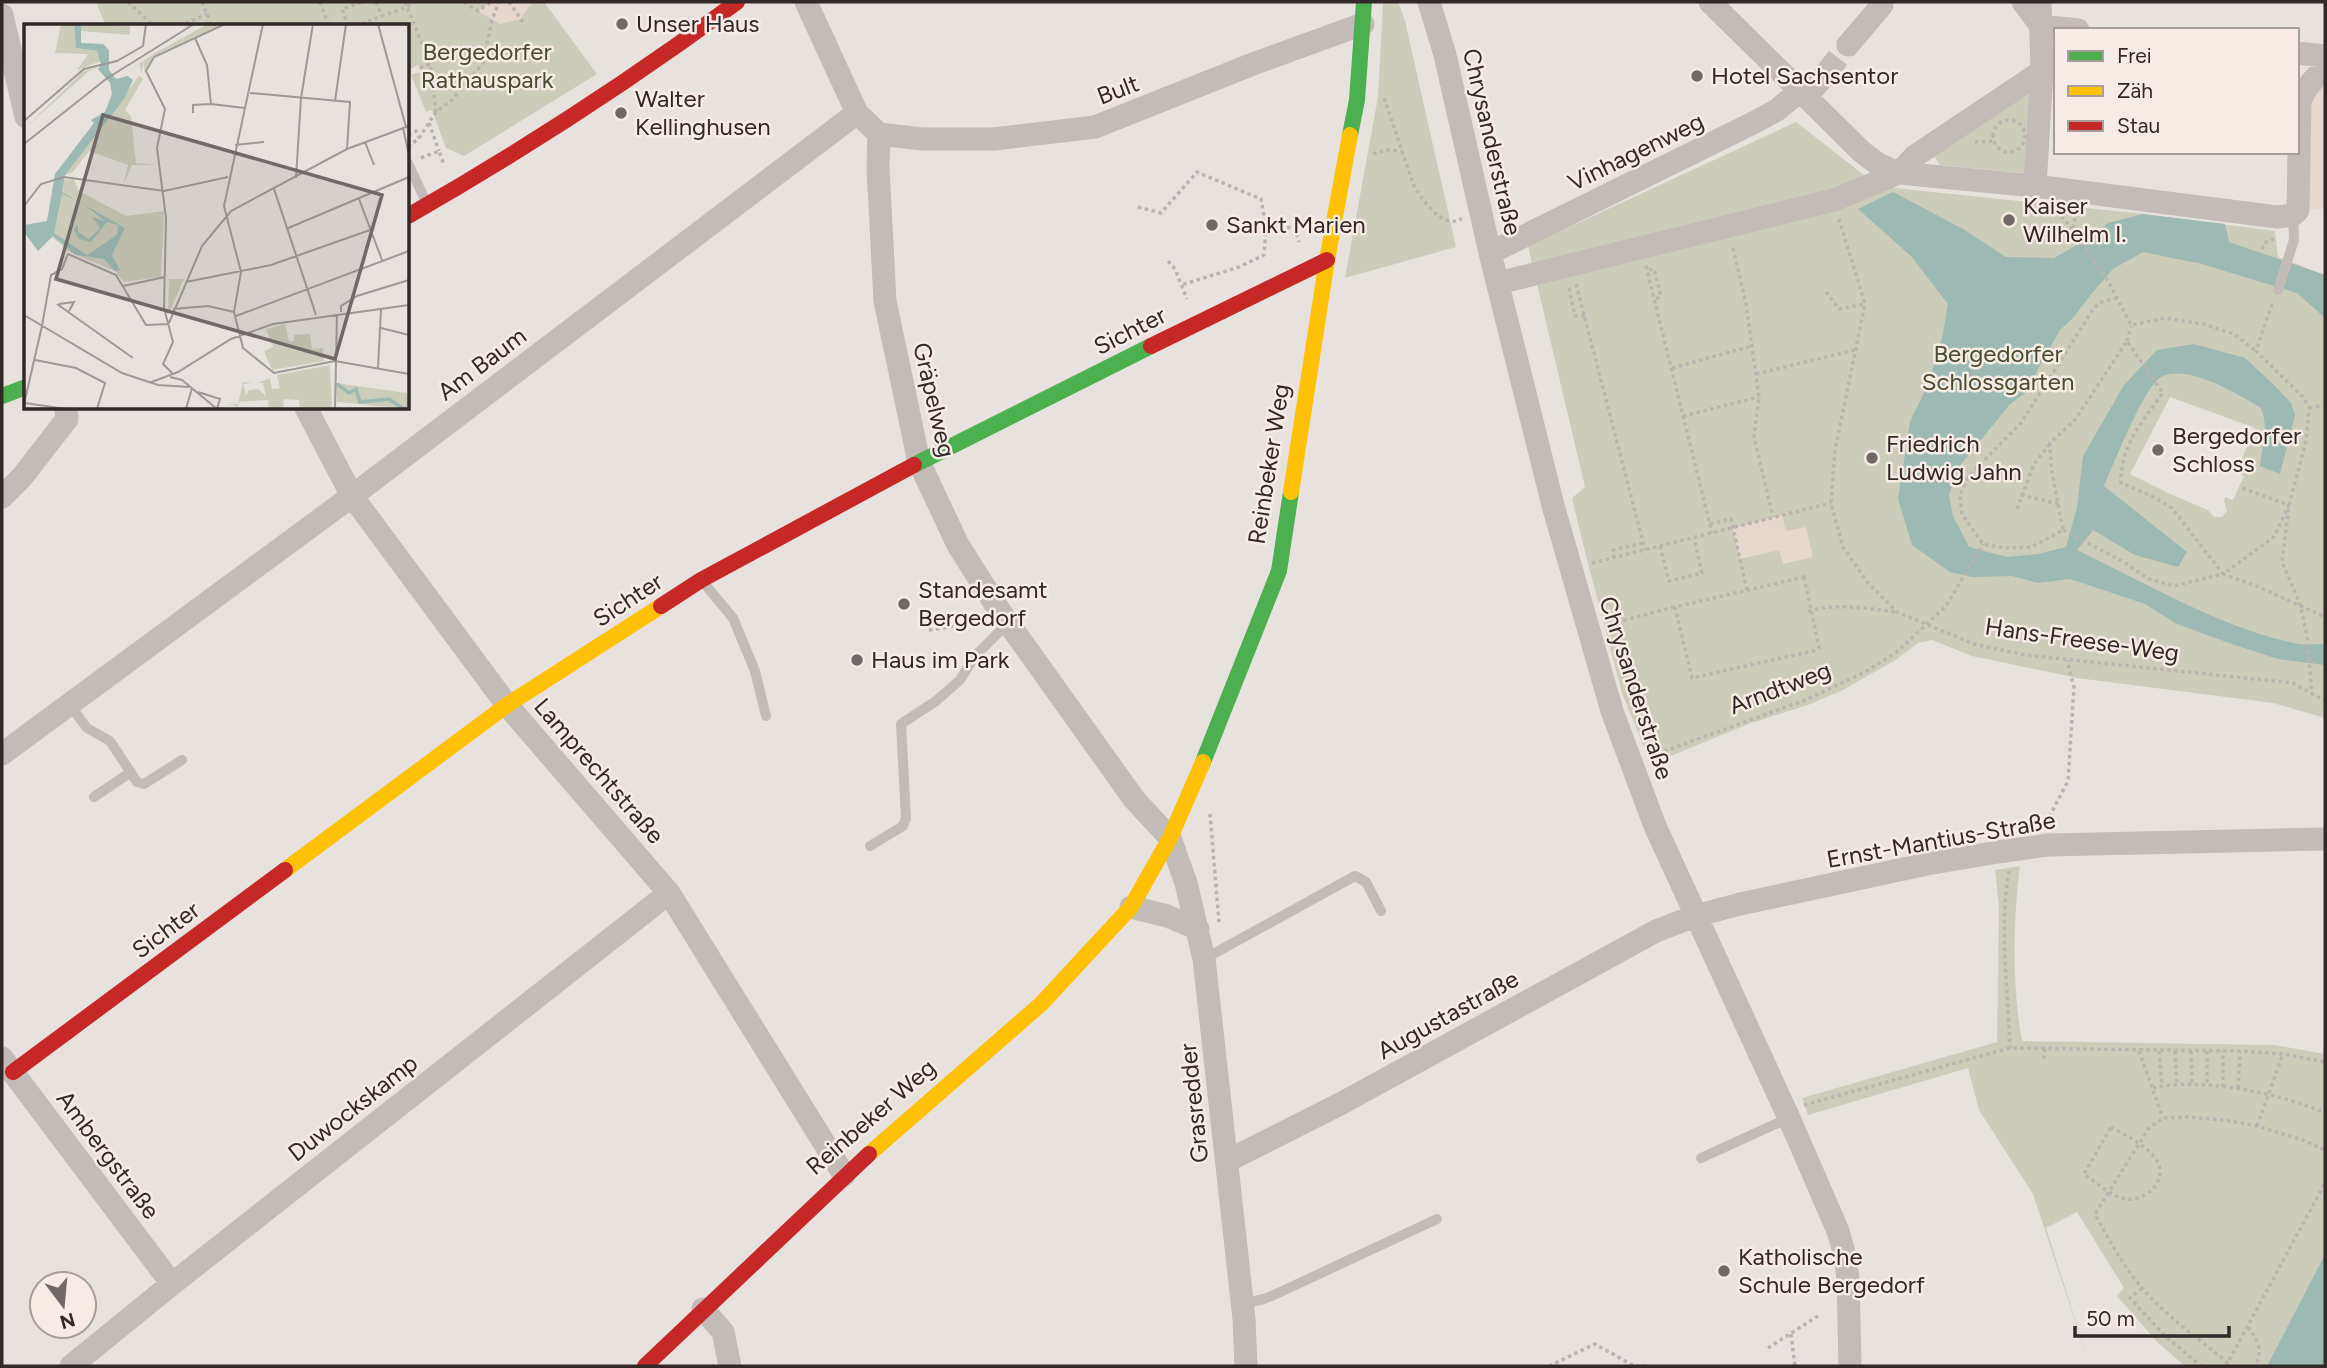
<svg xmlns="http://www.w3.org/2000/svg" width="2327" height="1368" viewBox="0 0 2327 1368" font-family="Figtree,sans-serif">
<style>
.green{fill:#ccccba;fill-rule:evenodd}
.plaza{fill:#e6d8cf}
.water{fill:#9cb9b4}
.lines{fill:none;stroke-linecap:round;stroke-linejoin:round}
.street-tunnel{stroke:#c3bdb9;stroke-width:23;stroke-dasharray:23 11;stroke-linecap:butt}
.path{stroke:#bbb3b0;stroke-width:3.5;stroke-dasharray:3.5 3.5;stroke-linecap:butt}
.lane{stroke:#c2bbb7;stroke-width:10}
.street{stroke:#c2bbb7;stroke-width:23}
.fast{stroke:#4caf50;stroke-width:16}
.slow{stroke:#ffc107;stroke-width:16}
.jam{stroke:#c62828;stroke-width:16}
.poi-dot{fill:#716967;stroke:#f6ece5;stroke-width:2.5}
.labels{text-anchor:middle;stroke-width:5;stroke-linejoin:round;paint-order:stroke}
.poi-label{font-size:24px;fill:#312827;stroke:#f6ece5;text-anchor:start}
.park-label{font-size:24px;fill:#464c2d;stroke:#f6ece5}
.street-label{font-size:24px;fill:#312827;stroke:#f6ece5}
.inset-river{fill:none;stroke:#9cb9b4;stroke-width:3.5}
.inset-road{fill:none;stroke:#9f9895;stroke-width:2}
.view{fill:#716967;fill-opacity:0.15;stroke:#716967;stroke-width:3.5}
.inset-edge{fill:none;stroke:#312827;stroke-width:3.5}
</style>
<rect width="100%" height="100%" fill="#e8e2de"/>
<path class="green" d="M96,2H544L597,74L464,156L446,148L432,110L426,112L411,75L421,72L418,65L409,70L408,67V26H205L203,21L190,26H106Z
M1383,2H1398L1405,21L1456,247L1345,278L1378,97Z
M2031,90L2032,168L2024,173L1940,165L1935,158L1937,149Z
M1796,122L1864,175L1895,188L2143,214L2275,231L2278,257L2325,275V718L2273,703L2077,678L1972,656L1932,640L1918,643L1897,659L1843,690L1808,705L1751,723L1651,764L1622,693L1584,548L1572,498L1585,487L1528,246ZM2170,397L2255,428L2236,472L2244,476L2233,500L2225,497L2224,501L2227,511L2222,517H2214L2208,510L2168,493L2130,474Z
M2020,866C2013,919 2012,989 2022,1041L2274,1045L2325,1054V1254L2267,1366H2185L2158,1343L2117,1296L2124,1288L2077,1212L2046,1228L2090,1366L2033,1194L1979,1110L1968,1068L1808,1115L1802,1098L1997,1042L1999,908L1995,870Z"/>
<path class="plaza" d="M491,2H532L520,19L500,24L478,11Z
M2325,76V209H2308L2307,104Z
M1782,515L1786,531L1806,527L1813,557L1783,564L1779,550L1740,559L1733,528Z"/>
<path class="water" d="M1893,192L1963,229L2006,257L2054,258L2086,240L2108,223L2143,214L2225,224L2229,242L2325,275V318L2297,293L2202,264L2143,252L2113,269L2092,293L2073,318L2060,330L2024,394L2010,404L1958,468L1949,495L1953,516L1969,547L2007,557L2038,554L2066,547L2077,507L2083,456L2124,385L2157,350L2194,344L2245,358L2273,384L2291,403L2295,415L2280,474L2260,466C2262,446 2269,427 2261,408C2238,394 2187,363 2161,377C2143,388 2114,464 2104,486L2187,552L2178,567L2135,555L2093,530L2077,550C2146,583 2217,626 2293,643C2303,646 2315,644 2325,644V665L2278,659L2232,644L2177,624L2145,604L2070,579L2038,583L2012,576L1972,577L1950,572L1912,545L1898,499L1910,422L1929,382L1943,333L1948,304L1911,256L1858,209Z
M2325,1254V1366H2267Z"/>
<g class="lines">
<path class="street-tunnel" d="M1824,76L1848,45"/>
<path class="path" d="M128,2L154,26
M202,2L212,26
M320,2L329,26
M376,2L382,16
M405,2L430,64L436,112
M464,2L478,11L491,2
M509,2L525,25
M179,26L207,14
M348,26L342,9L362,2
M355,26L407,7L414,2
M420,68L430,64
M1384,98L1414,186C1421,197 1436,220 1451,221C1455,222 1458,220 1462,219
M1993 136a16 16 0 1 1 32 0a16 16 0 1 1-32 0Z
M429,123L439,151
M408,134L416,131L419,138
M1975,142L1994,141
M408,147L419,138L436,112L452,100L483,63L492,20L499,2
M1373,154L1386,150L1402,151
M421,158L439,151L444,165
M1138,207L1161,213L1197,172L1261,199L1266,227L1264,255L1239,267L1181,285
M2076,211L2073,230L2108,281L2131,325L2166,318L2203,324L2234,334L2256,351
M1839,219L1865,304L1835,450L1831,503L1843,547L1868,583L1897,612L1974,644L2025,655L2293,683L2325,701
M1266,227L1295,228L1299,242
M2040,240L2073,230L2057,211
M1733,248L1746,304L1759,397L1754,437L1773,517
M2262,249L2264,243L2274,239
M1168,261L1175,269L1187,299
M1646,266L1712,533
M1649,270L1654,269L1661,296L1655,300
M1576,284L1645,550
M1569,288L1575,316H1585
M1826,292L1839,309L1865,304
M2117,298L2101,302L2094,308L2021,423L1968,477L1960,495L1962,514L1983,544L2005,548L2032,547L2063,530L2051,467L2050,443L2075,420L2127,341L2163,393C2142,422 2120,446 2121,483L2152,496L2172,508L2223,574L2274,537L2289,505L2239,487
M2272,304L2256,351L2304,398L2309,408L2306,441L2289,505L2282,562L2300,604L2307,636L2312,694
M2127,341L2131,326
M1672,368L1752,346
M1756,374L1855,350
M2309,408L2325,405
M1683,416L1759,397
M2021,495L2059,504
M2017,509L2034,464L2049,445
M1710,524L1731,519L1747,590
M2063,530L2122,561L2149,579L2174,586L2223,574L2259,587L2325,617
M1660,546L1669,581L1702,573L1694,538
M1614,558L1613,550L1643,543
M1592,563L1831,503
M1804,577L1819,647L1817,650L1692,678L1675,607Z
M1808,611C1837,603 1865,608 1895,612
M1610,624L1674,607
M929,630L976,623L982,619
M1651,756L1808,699L1865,672L1898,651L1946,606L1983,544
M1210,814L1219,922
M2046,823L2068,781L2074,687L2067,660
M2009,871C1999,928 2008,990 2010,1048
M2139,1051L2163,1118
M2159,1051L2162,1086
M2175,1051L2177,1085
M2191,1051L2192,1085
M2207,1051V1086
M2044,1059L2045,1048
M2223,1087V1051
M2153,1088C2201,1077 2280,1093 2325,1113
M2238,1088L2240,1052
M1804,1105L2010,1048L2240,1051L2283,1054L2325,1062
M2257,1126L2283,1054
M2111,1127C2132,1139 2179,1160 2152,1190C2146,1196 2135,1200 2127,1199C2112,1198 2096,1182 2084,1174Z
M2142,1288L2130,1298L2164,1335L2201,1366
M2248,1327C2259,1343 2262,1347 2256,1366
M1791,1334L1795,1366
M1768,1348L1821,1314
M2228,1363C2199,1339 2166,1316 2142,1288C2123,1266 2109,1240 2095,1214L2149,1128L2163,1118L2188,1117L2224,1120L2257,1126L2303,1140L2325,1150
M1549,1366L1595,1344L1634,1366H1647
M2226,1366L2325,1183"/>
<path class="lane" d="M408,163L426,202
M2278,290L2294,240L2293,215
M703,582L733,618L755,671L766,716
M69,704L87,728L110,741L137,782L144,784L182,760
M94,797L131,772
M870,846L903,826L906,818L901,724L936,701L960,680L975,656L1009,622
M1204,959L1355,876L1366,882L1381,911
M1701,1158L1789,1118
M1242,1304L1264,1299L1276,1294L1437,1219"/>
<path class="street" d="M806,2L857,113L879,134L878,168L885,301L919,462L958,545L999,610L1134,799L1170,838L1186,883L1204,959L1244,1319L1246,1366
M1429,2L1445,55L1490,253L1554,509L1612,711L1655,826L1789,1118L1838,1231L1845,1256L1848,1279L1850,1366
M1710,2L1862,152L1878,164L1899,173L2035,186L2277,217L2293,215L2298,210L2300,101C2306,87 2313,78 2325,69
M2023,2L2041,26L2078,30
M2,15L26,117
M1848,45L1882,5V2
M2297,53L2325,56
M1806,97L1824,76
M879,134L922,139H994L1095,127L1253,64L1363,24
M2035,186L2042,71L2040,2
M1490,253L1753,123L1777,110L1800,91
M1498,283L1834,200L1899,173L1915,156L2042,71
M306,408L352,496L507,705L669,893L844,1175
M2,497L22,477L67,419L66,408
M2,754L352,496L857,113
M1131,907L1167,916L1198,929
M2,1058L172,1284
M1227,1161L1342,1103L1656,931L1695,916L1740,904L1927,864L1998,852L2048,845L2325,839
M703,1309L723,1332L730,1366
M71,1366L172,1284L669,893"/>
<path class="fast" d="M1350,135L1357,100L1364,2
M2,396L26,387
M914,465L1151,346
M1203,762L1279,571L1291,492"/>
<path class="slow" d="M1291,492L1327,260L1350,135
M285,870L507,705L661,606
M869,1154L1041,1004L1131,907L1170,838L1203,762"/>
<path class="jam" d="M408,216C522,151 631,80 737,2
M1151,346L1327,260
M661,606L701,580L914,465
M13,1072L285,870
M645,1366L869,1154"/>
</g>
<g class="poi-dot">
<circle cx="622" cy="24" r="7"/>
<circle cx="1697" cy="76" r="7"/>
<circle cx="621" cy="113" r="7"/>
<circle cx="2009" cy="220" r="7"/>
<circle cx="1212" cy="225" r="7"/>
<circle cx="2158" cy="450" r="7"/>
<circle cx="1872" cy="458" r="7"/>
<circle cx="904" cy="604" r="7"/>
<circle cx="857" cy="660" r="7"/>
<circle cx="1724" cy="1271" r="7"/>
</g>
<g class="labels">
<g class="poi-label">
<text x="636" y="32">Unser Haus</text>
<text x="1711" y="84">Hotel Sachsentor</text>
<text x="635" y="107">Walter<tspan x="635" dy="28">Kellinghusen</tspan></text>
<text x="2023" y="214">Kaiser<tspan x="2023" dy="28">Wilhelm I.</tspan></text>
<text x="1226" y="233">Sankt Marien</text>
<text x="2172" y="444">Bergedorfer<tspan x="2172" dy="28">Schloss</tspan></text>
<text x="1886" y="452">Friedrich<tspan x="1886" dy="28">Ludwig Jahn</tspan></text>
<text x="918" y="598">Standesamt<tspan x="918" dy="28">Bergedorf</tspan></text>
<text x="871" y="668">Haus im Park</text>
<text x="1738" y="1265">Katholische<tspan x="1738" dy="28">Schule Bergedorf</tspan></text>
</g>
<g class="park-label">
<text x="487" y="60">Bergedorfer<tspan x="487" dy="28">Rathauspark</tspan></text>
<text x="1998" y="362">Bergedorfer<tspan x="1998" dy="28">Schlossgarten</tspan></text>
</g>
<g class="street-label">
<text transform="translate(1118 90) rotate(-21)" y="8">Bult</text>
<text transform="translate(1492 142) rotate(77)" y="8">Chrysanderstraße</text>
<text transform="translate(1636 152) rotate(-26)" y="8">Vinhagenweg</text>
<text transform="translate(1130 331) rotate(-27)" y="8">Sichter</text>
<text transform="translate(482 364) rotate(-37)" y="8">Am Baum</text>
<text transform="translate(934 400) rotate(77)" y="8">Gräpelweg</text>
<text transform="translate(1269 464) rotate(-81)" y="8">Reinbeker Weg</text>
<text transform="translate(628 600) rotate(-33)" y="8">Sichter</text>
<text transform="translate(2082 640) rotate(8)" y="8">Hans-Freese-Weg</text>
<text transform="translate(1636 688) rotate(72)" y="8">Chrysanderstraße</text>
<text transform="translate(1780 688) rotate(-21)" y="8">Arndtweg</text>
<text transform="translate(599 771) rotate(49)" y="8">Lamprechtstraße</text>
<text transform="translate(1941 840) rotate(-10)" y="8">Ernst-Mantius-Straße</text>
<text transform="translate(166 930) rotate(-37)" y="8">Sichter</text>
<text transform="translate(1448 1015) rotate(-29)" y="8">Augustastraße</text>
<text transform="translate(1194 1103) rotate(-96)" y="8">Grasredder</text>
<text transform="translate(353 1108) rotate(-38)" y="8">Duwockskamp</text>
<text transform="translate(871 1117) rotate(-41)" y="8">Reinbeker Weg</text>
<text transform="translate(108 1155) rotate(53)" y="8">Ambergstraße</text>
</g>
</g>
<g transform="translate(24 24)">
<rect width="385" height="385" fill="#e8e2de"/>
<path d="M37,0H50L52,24L73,27L77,37L53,46L64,30L31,29ZM57,0L106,2V11L57,7ZM198,0L129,32L120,49V37L117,50L116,40L93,55L131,29L182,1ZM74,44L65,47L0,105L60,47ZM115,52L119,55L101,86L107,92L112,139L133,141H108L99,162L104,141L65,127L49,148L41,151ZM50,155L55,167L102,192L140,187L137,253L100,258L91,247L47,229L28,213L40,156ZM145,255H160L145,289L144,284ZM261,300L265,317H270V311L286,310L288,325L299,324L300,337L248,346L240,327L249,323L242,305ZM306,341L308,385H276L275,376L260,375L259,385H245L244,376L215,378L214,383L205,380H214L219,358L228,359L219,360L222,371L225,366L234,365L242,372L239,359H234L246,354L248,365L256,364L253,351ZM312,359L383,369L385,385L313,378Z" fill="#ccccba"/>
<path d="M50,0H57V19L79,20L85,26V46L92,55L104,52L109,56L100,75L41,151L38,168L101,204L88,231L96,246L91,247L80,235L52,231L29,212L14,227L0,208V201L23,197L31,150L70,99L67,96L81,88L88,70L86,59L74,45L77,41L73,27L52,24ZM38,170L58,179L81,197L68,193L76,204L65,215L54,208V200L50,206L55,215L67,218L83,198L94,201L93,211L63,231L30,209Z" fill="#9cb9b4" fill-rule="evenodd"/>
<path class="inset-river" d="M313,360L325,369L332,365L336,378L365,375L380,385"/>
<path class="inset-road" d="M239,0L200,182L217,248L210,288L219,324L250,349L311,337L385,350M354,0L382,103M171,14L183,41L187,80L221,84M226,69L326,78L323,125M311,77L322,0M169,89V81L187,80M0,97L60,45L93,37L119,22L122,0M379,104L385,131M341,118L350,141M0,120L82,55L170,0M211,121L240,118M272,154L277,74L289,0M250,165L292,291M335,175L358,236M0,182L17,160L40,153L140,167L204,153M262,205L385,153M162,258L247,241L346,206M99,262L141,253M33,280L109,334M35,280L50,278L45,287M149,285L184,282L210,288M317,288V282L333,272L385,256M0,291L98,349L134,361L165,363M212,292L385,227M145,299L178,222L207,187L323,125L385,102M18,302L27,251L38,245L44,230L92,251L122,301L145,300M357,304L385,311M11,336L52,344L81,359L73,385M354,344L357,285M148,349L139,340L149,318L140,284L142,194L133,124L141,85L122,47L130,33L201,0M146,353L158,356L193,385M125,359L154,348L207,315L249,300L385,281M174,368L196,375L193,385M1,379L42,385M0,380L18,302M162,385L168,364M311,385L313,291"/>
<path class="view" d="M79,91L358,171L311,335L32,255Z"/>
<rect width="385" height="385" class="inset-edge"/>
</g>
<rect width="2327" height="1368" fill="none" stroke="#312827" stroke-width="7"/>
<rect x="2054" y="28" width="245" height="126" fill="#f6ece5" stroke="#a79e99" stroke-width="2"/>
<rect x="2068" y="51" width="35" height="10" fill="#4caf50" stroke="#a79e99" stroke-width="2"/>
<text x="2117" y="63" font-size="21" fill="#312827">Frei</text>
<rect x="2068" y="86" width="35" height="10" fill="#ffc107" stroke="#a79e99" stroke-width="2"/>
<text x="2117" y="98" font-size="21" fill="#312827">Zäh</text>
<rect x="2068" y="121" width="35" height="10" fill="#c62828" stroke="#a79e99" stroke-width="2"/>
<text x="2117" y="133" font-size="21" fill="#312827">Stau</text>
<g transform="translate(63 1305) rotate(164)"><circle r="33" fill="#f6ece5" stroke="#a79e99" stroke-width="2"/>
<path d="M0-5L12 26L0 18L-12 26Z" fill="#716967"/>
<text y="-10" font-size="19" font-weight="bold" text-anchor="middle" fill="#312827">N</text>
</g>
<path d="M2075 1326v10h154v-10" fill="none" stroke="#312827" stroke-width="3.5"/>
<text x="2086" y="1326" font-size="21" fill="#312827" stroke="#f6ece5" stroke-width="5" paint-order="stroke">50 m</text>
</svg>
